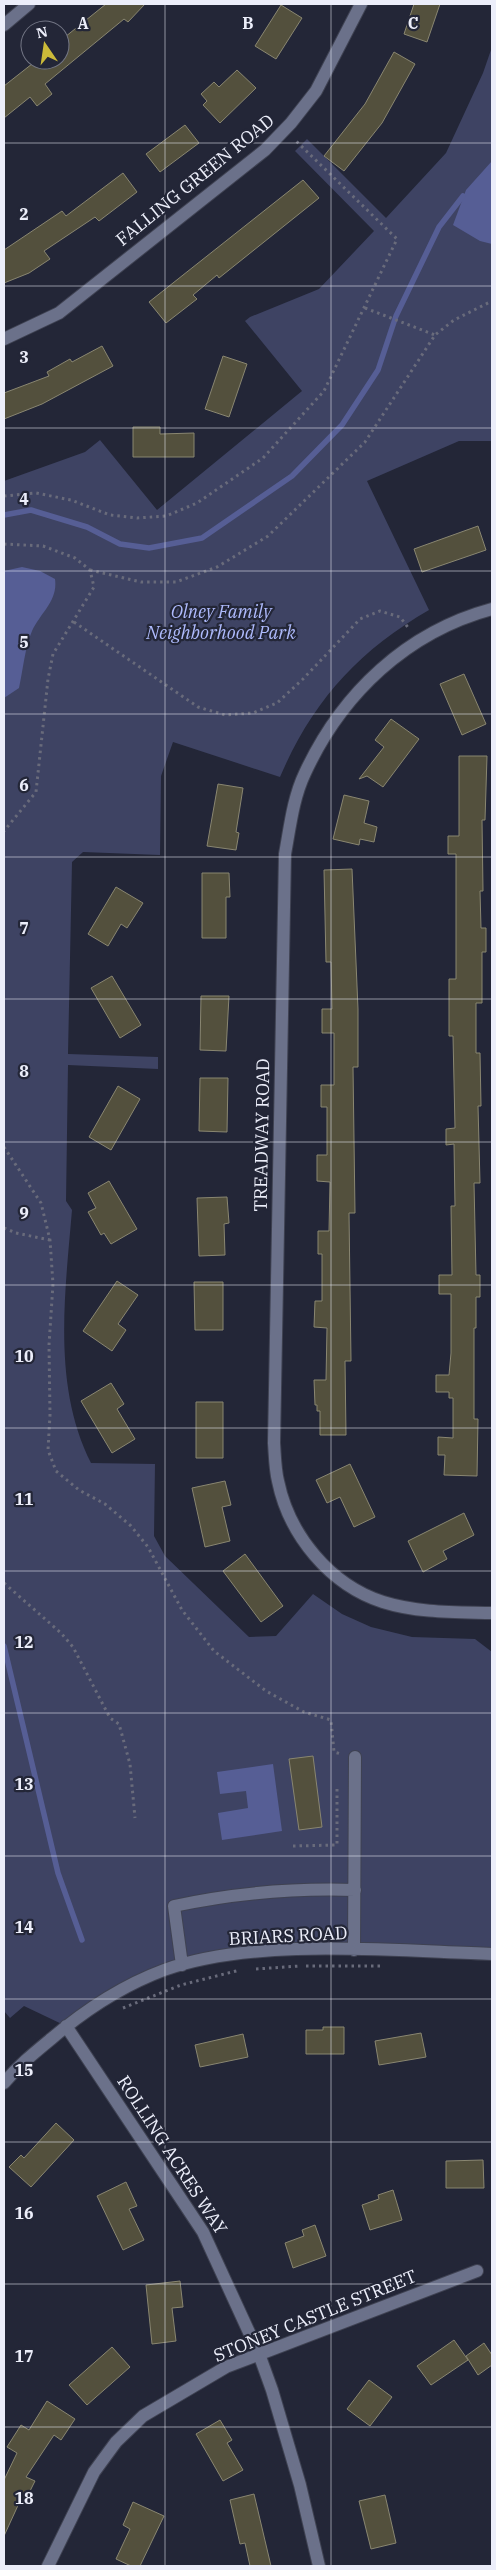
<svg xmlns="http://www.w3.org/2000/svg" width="496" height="2570" viewBox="0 0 496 2570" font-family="'IBM Plex Serif',serif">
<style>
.green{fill:#3e4363}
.water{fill:#565e95}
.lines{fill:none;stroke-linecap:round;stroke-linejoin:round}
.stream{stroke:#565e95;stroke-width:5.5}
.building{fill:#53503d;stroke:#898671}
.minor-casing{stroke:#3f4252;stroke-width:14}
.path{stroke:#696b7b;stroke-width:3;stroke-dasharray:2.5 4;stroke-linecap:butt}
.minor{stroke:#6b718a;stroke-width:12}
.grid{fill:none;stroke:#eceefa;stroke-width:1;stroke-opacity:0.55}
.labels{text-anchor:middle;stroke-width:4.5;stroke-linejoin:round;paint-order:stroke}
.street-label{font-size:18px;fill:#eceefa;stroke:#232637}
.park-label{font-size:18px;font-style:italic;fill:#aebafc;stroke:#232637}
.grid-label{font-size:16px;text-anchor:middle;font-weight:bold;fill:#eceefa;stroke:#232637;stroke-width:4.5;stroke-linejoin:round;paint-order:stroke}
</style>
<rect width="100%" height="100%" fill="#232637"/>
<path class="green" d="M492,47V441H459L367,481L429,610C358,651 312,702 280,777L173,742L161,776L160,855L83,852L72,862L68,1054L158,1057V1069L68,1065L66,1201L72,1210C65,1294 52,1386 91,1463L155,1464L154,1536L165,1556L249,1637L276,1636L313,1594L342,1614L371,1627L412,1637L475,1639L492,1652V1954L266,1951L165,1970L66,2026L24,2006L10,2018L4,2011V481L85,452L100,440L157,510L302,391L245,321L250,317L319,289L374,231L295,151L307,139L386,218L446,153L483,73Z"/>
<path class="water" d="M492,161V244L480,241L453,225L466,190Z
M22,567L40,571L55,579C58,601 41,612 32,631C25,647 23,670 19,688L4,698V571Z
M273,1764L282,1831L222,1840L218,1813L248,1808L246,1791L220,1794L217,1772Z"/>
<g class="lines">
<path class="stream" d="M4,515L31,510L87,527L120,544L149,548L202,538L292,476L342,425L378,370L396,316L439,227L463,196
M4,1646L58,1873L82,1940"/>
</g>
<path class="building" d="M106,4H145L128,22L124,19L45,84L52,94L37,106L30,97L4,118V86L37,60H60V41Z
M414,4H440L427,42L404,34Z
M281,5L302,18L276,59L255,46Z
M394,52L415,64L382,123L344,171L324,156L365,104Z
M237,70L256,88L220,123L203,105L207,101L201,94L214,82L219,87Z
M185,125L199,143L160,172L146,154Z
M123,173L137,192L99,221L95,217L44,251L50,259L29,273L4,283V250L62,211L66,216Z
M303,180L319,198L219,278L217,275L193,295L197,299L166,323L149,302Z
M102,346L113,366L42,404L4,419V393L49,376L47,372L70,359L72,362Z
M223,356L247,364L229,417L205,409Z
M133,427H160V434L194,433V457H133Z
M478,526L486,550L422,572L414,549Z
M464,674L486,724L462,735L440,684Z
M391,719L419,739L383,787L367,776L359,779L384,747L375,740Z
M459,756H487L485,820H482L483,891H480L481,928H486V952H482V1003H476V1053H480L481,1106H478L480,1183H474L476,1275H480V1297H476V1328H474V1419H478L477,1476L444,1475L445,1455H438V1437L453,1438V1398H449V1392H436V1375H449L451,1353V1294H439V1275H452L451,1206H455L454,1144L446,1145V1129L455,1128L453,1036H449V979H456V854H448V836H459Z
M218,784L243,788L236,832L239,833L236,850L207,846Z
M344,795L369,801L364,823L377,827L374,842L360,839L359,845L333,839Z
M352,869L358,1009V1067H353L355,1213H349L351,1361H345L346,1435H320V1411H317V1405H315L314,1380H326L327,1328L314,1327L315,1301H322V1254H318V1231H329L330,1182L317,1181V1155H327V1107H321V1085H334V1033H322V1009H332L331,962H326L324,870Z
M202,873H229L230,897H226V938H202Z
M116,887L143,903L127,928L121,924L108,946L88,934Z
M112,976L141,1025L120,1038L91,988Z
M201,996H229L226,1051L200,1050Z
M200,1078H228L227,1132L199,1131Z
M118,1086L140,1099L111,1150L89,1137Z
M109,1181L137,1229L111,1244L104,1233L101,1235L88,1212L96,1208L88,1193Z
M227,1197L229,1223L224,1224L225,1255L199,1256L197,1198Z
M117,1281L138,1295L118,1324L126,1330L112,1351L83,1331Z
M194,1282H223V1330H195Z
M111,1383L124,1404L117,1409L135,1439L112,1453L81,1401Z
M196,1402H223V1458H196Z
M350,1464L375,1517L354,1527L340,1497L327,1503L316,1480Z
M225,1481L231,1505L222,1507L230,1541L205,1547L192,1488Z
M464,1513L474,1535L443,1551L447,1559L423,1572L408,1541Z
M245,1554L283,1606L261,1622L223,1571Z
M313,1756L322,1827L299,1830L289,1759Z
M323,2027H344V2054H306V2030H323Z
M421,2033L426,2057L379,2065L375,2041Z
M243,2034L248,2057L200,2067L195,2045Z
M56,2123L74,2140L31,2187L9,2167L21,2155L24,2158Z
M483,2160L484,2188H446V2161Z
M126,2182L137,2206L129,2209L144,2240L123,2250L97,2196Z
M393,2190L402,2220L370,2230L362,2205L379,2199L378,2195Z
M315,2225L326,2256L293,2268L285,2243L304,2236L302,2230Z
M180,2281L183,2307L172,2308L176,2341L152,2344L146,2285Z
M454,2340L468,2360L431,2385L417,2366Z
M484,2343L492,2355V2365L478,2375L466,2356Z
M112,2347L130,2367L87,2405L69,2385Z
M369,2380L392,2397L370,2426L347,2409Z
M47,2401L75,2419L61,2440L54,2435L26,2477L35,2481L24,2503L20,2501L4,2536V2480L17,2453L7,2447L21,2425L29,2430Z
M220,2420L232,2440L227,2443L243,2470L223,2481L196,2434Z
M254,2494L271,2566H250L245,2543L240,2544L230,2500Z
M385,2495L396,2543L371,2549L359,2501Z
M133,2502L164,2516L140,2566H131L116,2559L130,2529L123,2525Z"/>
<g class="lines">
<g class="minor-casing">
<path id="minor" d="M4,25L29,4
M4,339L59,313L265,150L291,123L316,91L361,4
M492,609C407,632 342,693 305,773C293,798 290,827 285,854L274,1443C275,1456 275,1469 278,1481C289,1535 330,1585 383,1602C418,1613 456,1612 492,1613
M354,1950L355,1757
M182,1965L174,1906C234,1893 293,1888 355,1890
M66,2026L203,2232L259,2354L272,2390L300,2485L319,2566
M4,2083C18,2066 34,2053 51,2039C85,2010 121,1986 164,1970C255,1937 395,1951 492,1954
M48,2566L94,2472L116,2442L143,2416L226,2367L477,2271"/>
</g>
<path class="path" d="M365,308L435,335
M4,496L36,493L71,500L110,515L137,518L166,516L197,503L263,458L324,391L397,239L294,139
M4,544L43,546L75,558L90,570L94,587L53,654L48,679L36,792L4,831
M90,570L141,582H176L217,567L268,536L365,442L435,335L454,320L492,301
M74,622L198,707L225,715L253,713L277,703L303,679L360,619L380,611L400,617L410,630
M4,1147L41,1203L50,1240L53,1284L49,1345L50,1415L48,1450L56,1471L79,1490L105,1504L131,1526L148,1547L182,1610L214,1651L266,1691L304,1712L331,1720L334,1752L341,1754
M4,1228L16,1233L50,1240
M4,1583L61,1633L73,1647L110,1718L119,1724L130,1764L135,1818
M293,1846L337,1845V1789H340
M306,1966H382
M256,1969L300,1966
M123,2008L181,1985L240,1970"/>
<use href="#minor" class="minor"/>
</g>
<path class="grid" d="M165,4V2566M331,4V2566M4,143H492M4,286H492M4,428H492M4,571H492M4,714H492M4,857H492M4,999H492M4,1142H492M4,1285H492M4,1428H492M4,1571H492M4,1713H492M4,1856H492M4,1999H492M4,2142H492M4,2284H492M4,2427H492"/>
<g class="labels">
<g class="street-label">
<text transform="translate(195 180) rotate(-39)" y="6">FALLING GREEN ROAD</text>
<text transform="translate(262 1135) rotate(-89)" y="6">TREADWAY ROAD</text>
<text transform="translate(288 1936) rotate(-3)" y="6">BRIARS ROAD</text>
<text transform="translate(172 2155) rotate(57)" y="6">ROLLING ACRES WAY</text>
<text transform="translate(315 2316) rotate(-22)" y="6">STONEY CASTLE STREET</text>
</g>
<g class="park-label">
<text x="221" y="618">Olney Family<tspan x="221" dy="21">Neighborhood Park</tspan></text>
</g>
</g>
<g class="grid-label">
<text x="83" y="29">A</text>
<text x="248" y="29">B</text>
<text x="413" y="29">C</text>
<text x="24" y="220">2</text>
<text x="24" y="363">3</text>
<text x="24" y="505">4</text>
<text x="24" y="648">5</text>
<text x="24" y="791">6</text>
<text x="24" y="934">7</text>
<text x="24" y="1077">8</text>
<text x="24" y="1219">9</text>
<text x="24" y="1362">10</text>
<text x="24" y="1505">11</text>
<text x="24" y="1648">12</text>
<text x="24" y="1790">13</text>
<text x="24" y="1933">14</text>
<text x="24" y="2076">15</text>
<text x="24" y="2219">16</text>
<text x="24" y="2362">17</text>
<text x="24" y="2504">18</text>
</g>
<rect width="496" height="2570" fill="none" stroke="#eceefa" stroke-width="10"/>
<g transform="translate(45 45) rotate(347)"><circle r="24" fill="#232637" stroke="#737685"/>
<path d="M0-4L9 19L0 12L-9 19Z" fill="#cbba39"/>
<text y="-8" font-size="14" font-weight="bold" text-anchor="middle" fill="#eceefa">N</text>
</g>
</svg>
